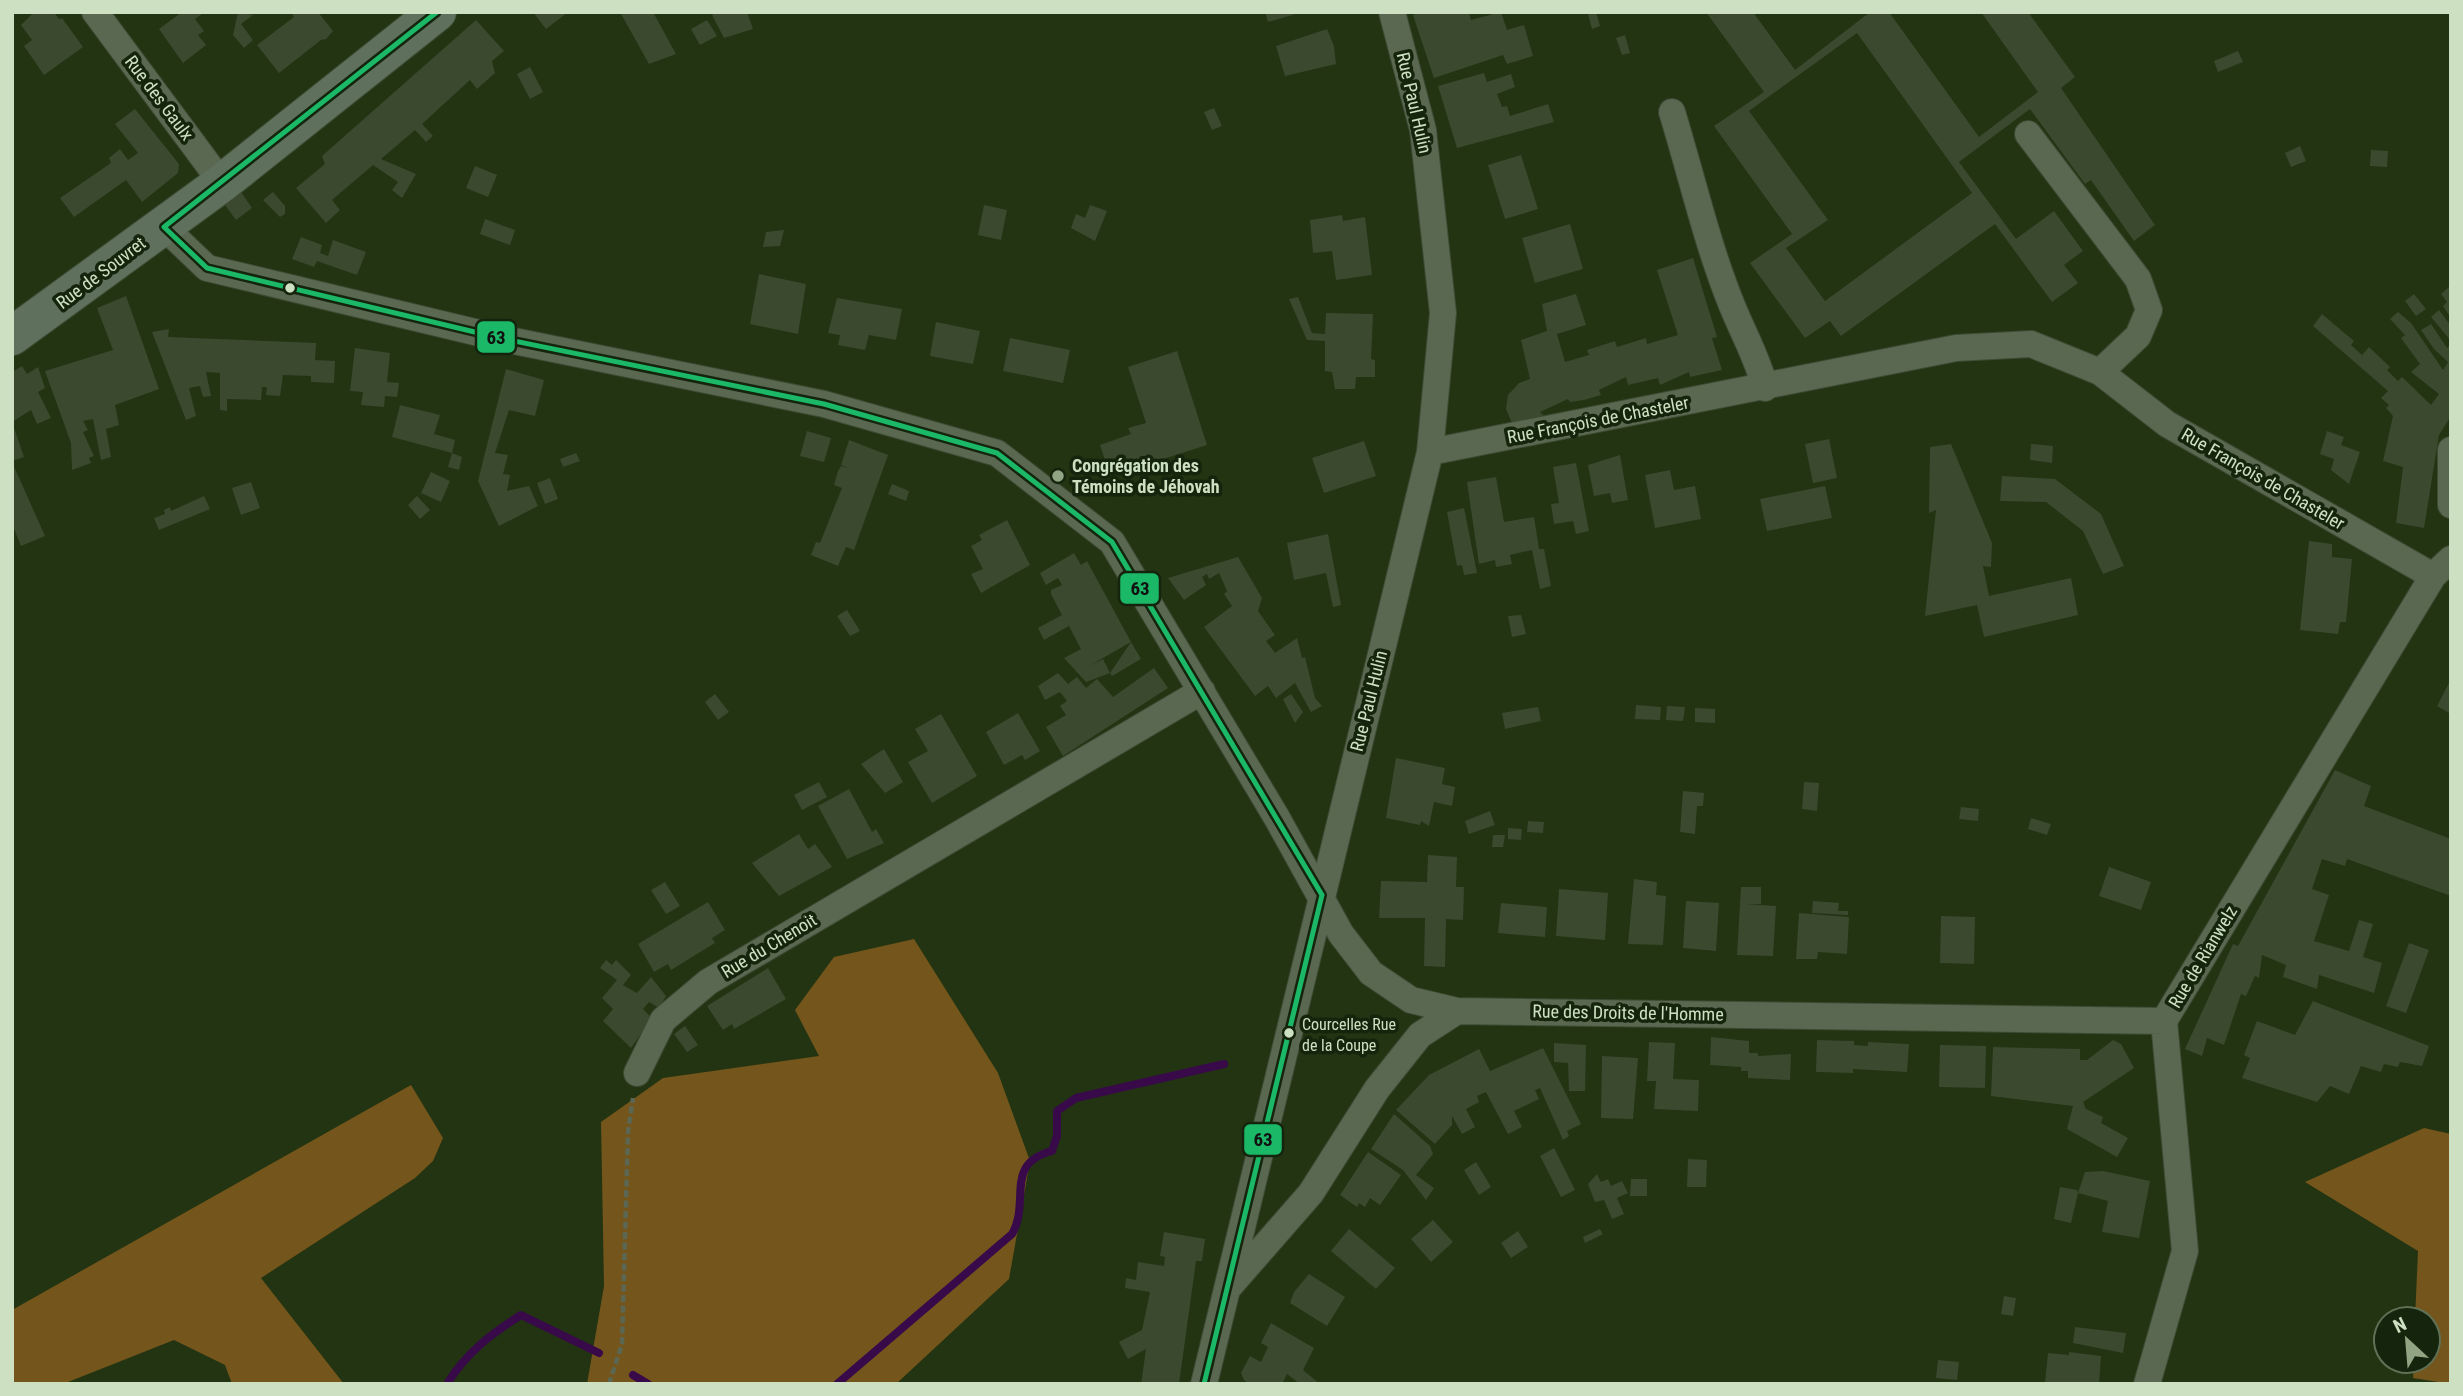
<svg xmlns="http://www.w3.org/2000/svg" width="2463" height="1396" viewBox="0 0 2463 1396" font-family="'Roboto Condensed',sans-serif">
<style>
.forest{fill:#74551b}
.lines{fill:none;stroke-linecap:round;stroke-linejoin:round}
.stream{stroke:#390a49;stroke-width:8}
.building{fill:#3b492f;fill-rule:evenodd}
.minor-casing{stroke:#3d4b33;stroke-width:28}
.secondary-casing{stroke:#3d4b33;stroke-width:40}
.path{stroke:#5b6752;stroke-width:4.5;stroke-dasharray:7 3.5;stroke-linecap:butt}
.minor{stroke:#5a6751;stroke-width:26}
.secondary{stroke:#5f705d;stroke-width:38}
.bus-1-casing{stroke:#15240c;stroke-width:10}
.bus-1{stroke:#1ab867;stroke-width:5}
.bus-dot{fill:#cde1c2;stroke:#15240c;stroke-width:2.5}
.poi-dot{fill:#91a484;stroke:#15240c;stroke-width:2.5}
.labels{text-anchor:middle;stroke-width:7;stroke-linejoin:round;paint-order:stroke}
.bus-label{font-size:16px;fill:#cde1c2;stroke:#15240c;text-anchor:start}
.street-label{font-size:18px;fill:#cde1c2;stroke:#15240c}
.poi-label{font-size:18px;font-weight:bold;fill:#cde1c2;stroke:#15240c;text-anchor:start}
.line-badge{stroke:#15240c;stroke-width:2.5}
.pale-badge-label{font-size:19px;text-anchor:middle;font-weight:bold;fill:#111}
</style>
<rect width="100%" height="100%" fill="#223412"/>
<path class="forest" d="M914,939L998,1073L1030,1161L1009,1279L896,1384H587L604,1286L601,1122L663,1078L819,1056L795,1010L834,957Z
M411,1085L443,1138L433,1161L415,1178L261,1278L344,1384H232L225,1365L174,1340L63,1384H12V1310Z
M2424,1128L2451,1134V1384L2413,1378L2414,1361H2428V1319H2415L2418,1251L2305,1182Z"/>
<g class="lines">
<path class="stream" d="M633,1375L648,1384
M447,1384C466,1353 491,1334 521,1315L599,1353
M837,1384L1012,1234C1031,1201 1003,1164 1052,1151L1057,1136V1111L1076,1098L1224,1064"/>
</g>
<path class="building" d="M34,12H54L59,19L62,18L83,47L44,75L24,46L32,40L21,25Z
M182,12H205L195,19L204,31L198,35L206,45L183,63L159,29Z
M238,12L253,15L241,24L253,40L244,48L233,35Z
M291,12H318L333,31L326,39L321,40L279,73L257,45L294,17Z
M533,12H568L546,29Z
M620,12H653L676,54L649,64Z
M718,12H747L753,29L724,38L712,15Z
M1265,12H1299V13L1268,22Z
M1422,12H1469L1471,20L1501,12L1507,30L1524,25L1533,56L1507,64L1503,55L1434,78L1413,15Z
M1596,12L1600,26L1592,29L1588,14Z
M1706,12H1753L1795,70L1870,12H1889L1979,137L2038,92L1981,12H2028L2075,77L2061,88L2155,225L2134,241L2091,180L2085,184L2030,109L1959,162L2016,239L2054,211L2083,251L2064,265L2078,283L2052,302L1995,224L1841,336L1830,321L1805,338L1750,263L1792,234L1714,126L1764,92ZM1857,33L1972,193L1825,301L1786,248L1828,220L1749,111Z
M476,20L504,51L492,61L495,73L477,89L470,80L422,124L433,136L426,142L415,130L381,159L416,174L402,198L392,190L398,182L373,165L332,200L340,210L326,223L296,188L325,164L322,156Z
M707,20L717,36L700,45L691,29Z
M1327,29L1334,46L1336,64L1285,76L1276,46Z
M1625,35L1630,53L1622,55L1616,38Z
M2238,51L2243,62L2218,72L2214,61Z
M530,67L543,92L530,99L517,74Z
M1484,73L1487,82L1511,74L1515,87L1497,94L1502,107L1507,106L1510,116L1548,104L1554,122L1457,148L1438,86Z
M1214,108L1222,126L1212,130L1204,112Z
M135,109L179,164L178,173L142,202L126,180L74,217L60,198L111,163L109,158L120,149L128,160L138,153L115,124Z
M2300,146L2306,161L2291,167L2285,153Z
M2371,150L2388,151L2387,167L2370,166Z
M1521,155L1538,209L1505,219L1488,165Z
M475,166L497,175L488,197L466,188Z
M241,192L252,208L236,220L225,205Z
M273,192L285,206V214L280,217L263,200Z
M984,205L1007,210L1001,240L978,235Z
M1090,205L1107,211L1095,241L1071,228L1076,214L1085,218Z
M1342,215L1343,221L1365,217L1372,275L1336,280L1332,251L1313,253L1310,220Z
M485,219L515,230L510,245L480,234Z
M1570,224L1583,269L1535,283L1522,238Z
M784,230L780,246L763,247L766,232Z
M301,237L322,245L320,253L328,256L333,240L366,252L357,275L317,261L314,267L292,259Z
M1693,258L1717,337L1712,338L1722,370L1690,377L1689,372L1660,385L1658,378L1628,385L1626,377L1599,390L1601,395L1584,400L1570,402L1568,399L1540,412L1545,417L1512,423L1506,409L1508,395L1519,383L1530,379L1521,340L1547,331L1542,304L1576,294L1586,325L1557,334L1565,362L1589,355L1587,350L1615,341L1617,347L1646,338L1647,344L1678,335L1657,270Z
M759,274L806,284L798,334L750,324Z
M2449,287L2451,289V318L2443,306L2447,302L2441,294Z
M2414,294L2426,309L2416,316L2405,301Z
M126,296L159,389L115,405L119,425L106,429L111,457L101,460L93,419L83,421L88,430L83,432L94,456L89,458L91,463L72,470L71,443L45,371L113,350L97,308Z
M1298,297L1312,333L1325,334L1326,313L1373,314L1371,359L1375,360V377H1356L1355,389H1335L1332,372L1325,371V341L1307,340L1289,299Z
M837,298L902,309L896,340L869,335L865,350L838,345L840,335L828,333Z
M2439,310L2451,326V341L2431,317Z
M2398,312L2411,323L2443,370L2448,362L2434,349L2421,330L2431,324L2447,348L2451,344V416L2439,435L2424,528L2396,523L2403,467L2383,461L2393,416L2386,408L2389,405L2381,398L2388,391L2313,326L2322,314L2354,341L2351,345L2362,355L2369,347L2390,367L2387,370L2398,381L2402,377L2431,405L2439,394L2411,372L2420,364L2401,338L2405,335L2390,319Z
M936,322L980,331L973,364L930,356Z
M169,329L168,337L316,343L315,360L335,361L334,383L311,382V376L283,375L280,396L266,395L267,387H262L261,400L227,399V411L220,410V373L206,372L211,396L203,397L200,386L189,388L196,416L186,420L152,332Z
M1010,338L1070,350L1063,383L1003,371Z
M355,348L390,353L387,382L399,383L397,397L385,396L384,407L361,405L363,392L350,391Z
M1177,351L1207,445L1110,476L1100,445L1131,434L1128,428L1146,423L1128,367Z
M22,366L27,374L38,367L45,388L38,392L51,418L37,424L31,410L12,422L24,457L15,460L12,458V372Z
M506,369L544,380L535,416L509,410L495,453L508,455L503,474L510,475L507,491L529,486L538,506L499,526L478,481Z
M400,405L440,415L434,434L455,440L452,453L392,437Z
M807,431L831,438L824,462L800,456Z
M2327,431L2344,437L2341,445L2360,452L2349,484L2331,470L2334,459L2320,454Z
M1829,439L1837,478L1813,483L1805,444Z
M849,440L888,455L854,550L846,547L838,566L811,555L816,542L820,543L842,488L834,485L838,471L841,466L849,468L841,465Z
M1364,441L1376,476L1324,493L1312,458Z
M1951,444L1992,543L1991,567L1983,566L1989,596L2071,578L2078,615L1984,637L1977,605L1925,616L1936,510L1929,513L1930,447Z
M2031,444L2053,446L2052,463L2030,460Z
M452,453L462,457L459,470L448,467Z
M576,453L580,461L563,467L560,459Z
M1620,455L1628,500L1612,503L1610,493L1594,496L1588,465Z
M12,462L45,536L21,546L12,524Z
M1576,463L1589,531L1576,534L1573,521L1554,524L1551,504L1559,503L1553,467Z
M1670,470L1674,490L1695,486L1701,519L1655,528L1645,475Z
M431,472L450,481L441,502L421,493Z
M2002,476L2055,479L2101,514L2124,566L2103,574L2083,531L2046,502L2000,501Z
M1496,477L1504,522L1534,517L1539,549H1544L1551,586L1540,589L1532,550L1510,555L1512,564L1496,567L1495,560L1479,564L1467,482Z
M550,478L558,499L545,504L537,483Z
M251,482L260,508L241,515L232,488Z
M892,484L909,491L906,501L888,494Z
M1825,486L1832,518L1767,531L1760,499Z
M204,496L210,509L159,530L154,518L165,514L164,510L170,507L171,511Z
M417,496L430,510L420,519L408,505Z
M1464,508L1477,573L1464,575L1462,565L1457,566L1447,512Z
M1007,520L1030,565L981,593L971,574L983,569L971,546L982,540L979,535Z
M1328,534L1341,605L1333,607L1326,573L1294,580L1287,543Z
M2309,541L2332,544V557L2352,559L2346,622H2340L2338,634L2300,630Z
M1074,553L1081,565L1087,561L1131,642L1089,666L1103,659L1110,673L1086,682L1064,658L1081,649L1069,626L1044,640L1038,628L1062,615L1051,594V590L1062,585L1058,578L1046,585L1040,573Z
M1238,557L1262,598L1258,611L1275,635L1266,641L1275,653L1297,638L1302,658L1305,657L1315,698L1322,706L1311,712L1295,683L1276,698L1268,686L1255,696L1204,627L1232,606L1224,594L1227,591L1219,573L1209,579L1207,574L1202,577L1206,585L1184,600L1168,578Z
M847,610L860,631L850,636L837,616Z
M1521,615L1526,634L1512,637L1508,616Z
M1131,642L1141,659L1112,676L1110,673Z
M1154,668L1168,688L1063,756L1046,727L1066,715L1060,706L1067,701L1060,692L1045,700L1038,686L1058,673L1068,684L1077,677L1086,688L1097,679L1113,697Z
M2451,679V714L2437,706Z
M715,694L729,712L718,720L705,702Z
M1291,694L1303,712L1295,723L1283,699Z
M1636,705L1661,707L1660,720L1635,719Z
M1667,706L1685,707L1683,721L1666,720Z
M1538,707L1541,721L1505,729L1502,713Z
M1695,708L1715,709V723L1695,722Z
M1018,713L1040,751L1025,760L1022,755L1004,765L986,732Z
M941,714L977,776L932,803L908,762L928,751L915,729Z
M884,749L903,782L885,793L861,764Z
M1396,758L1445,768L1442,784L1455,787L1452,806L1434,802L1429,826L1421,821L1420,825L1386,818Z
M2335,770L2371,786L2364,806L2451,839V896L2347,859L2345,866L2322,859L2312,889L2329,895L2314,941L2349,951L2359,920L2373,924L2363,957L2382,963L2374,993L2319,975L2317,989L2283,977L2286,965L2262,955L2259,978L2255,976L2246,996L2241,994L2224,1045L2207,1038L2202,1056L2185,1049L2233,944L2238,946Z
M819,782L827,797L802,810L794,795Z
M1804,782L1819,783L1817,811L1802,809Z
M849,789L872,832L876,829L884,843L847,859L818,806Z
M1683,791L1704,793L1703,806H1697L1695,834L1680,832Z
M1961,807L1979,809L1978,821L1959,819Z
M1490,811L1495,825L1469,834L1465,821Z
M2031,818L2051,824L2047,835L2028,829Z
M1528,821L1544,822L1543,833L1527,832Z
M1508,828L1522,829L1521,840L1508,839Z
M799,834L808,849L815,844L832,867L779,896L752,863Z
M1493,835H1505L1503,847H1492Z
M1428,855L1457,857L1456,887H1464L1463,920L1446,919L1445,967L1424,966L1425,918H1379L1381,881L1427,882Z
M2109,867L2151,882L2141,910L2099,896Z
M1634,879L1657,882L1656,895L1666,896L1663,945L1628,944Z
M665,882L680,906L666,914L651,890Z
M1741,887H1761V904H1746L1776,906L1773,956L1737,955Z
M1559,889L1608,893L1605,940L1556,936Z
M1686,901L1719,903L1716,951L1683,948Z
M1813,901L1839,903L1838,911H1848V915L1812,913Z
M708,902L725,930L712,938L715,943L671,970L668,964L654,972L638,944Z
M1501,903L1547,907L1545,937L1498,933Z
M1799,913L1849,917L1847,954L1818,952L1817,959H1796Z
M1941,916L1975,917L1974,964L1940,963Z
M2409,943L2429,950L2406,1013L2386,1006Z
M606,960L612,965L616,960L631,975L623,985L637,993L651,977L666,996L659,1008L649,1002L643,1009L652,1018L631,1048L603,1021L613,1009L602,998L617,980L600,968Z
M768,968L786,999L734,1029L732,1024L723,1030L707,1006Z
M2313,1001L2429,1046L2422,1066L2400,1062L2398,1067L2384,1064L2381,1072L2361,1066L2349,1094L2330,1086L2317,1102L2242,1078L2250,1058L2244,1055L2257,1021L2295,1035Z
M685,1026L698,1045L687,1052L674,1034Z
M1711,1037L1749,1041V1053H1758V1056L1791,1054L1790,1080L1748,1078V1071H1741V1067L1710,1065Z
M1817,1040L1854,1041V1045L1868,1046V1042L1909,1044L1907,1072L1853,1069V1073L1816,1072Z
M2113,1040L2121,1044L2134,1068L2083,1102L2086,1109L2103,1117L2101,1123L2128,1138L2117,1157L2067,1129L2073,1106L1991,1096L1993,1047L2080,1049V1060H2087Z
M1649,1042L1675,1043L1673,1079L1699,1080L1698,1111L1654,1109L1656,1081H1647Z
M1554,1043L1586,1045L1585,1091H1569L1568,1063L1554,1062Z
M1940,1045L1986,1046L1985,1088L1939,1087Z
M1543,1048L1581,1124L1567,1131L1569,1136L1563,1140L1540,1088L1535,1090L1539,1099L1514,1111L1522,1127L1508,1134L1486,1092L1477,1096L1479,1102L1466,1109L1475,1127L1462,1134L1452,1116V1125L1435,1144L1396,1110L1429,1075L1479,1049L1490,1071Z
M1602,1056L1638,1058L1633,1119L1601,1118Z
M1394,1114L1430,1146L1433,1154L1416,1175L1434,1188L1426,1200L1403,1170L1371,1149Z
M1554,1148L1575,1190L1561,1197L1540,1156Z
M1368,1152L1401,1175L1380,1205L1370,1198L1365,1207L1359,1203L1357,1207L1340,1195Z
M1688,1159L1707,1160L1706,1187H1687Z
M1476,1162L1491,1187L1479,1195L1464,1170Z
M2103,1171L2150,1181L2139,1238L2102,1232L2108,1201L2078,1193L2085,1172Z
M1597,1174L1601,1182L1608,1179L1611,1186L1622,1181L1628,1193L1617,1198L1624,1214L1612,1219L1604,1200L1595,1202L1588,1184Z
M1631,1179H1647V1196H1630Z
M2060,1187L2077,1190L2078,1193L2071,1223L2054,1219Z
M1433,1220L1453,1242L1431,1262L1411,1239Z
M1349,1229L1395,1268L1376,1289L1331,1251Z
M1600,1229L1603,1234L1585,1243L1583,1237Z
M1518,1231L1528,1247L1511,1258L1501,1243Z
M1164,1232L1205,1239L1202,1261H1196L1179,1384H1141L1146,1349L1128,1359L1119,1342L1142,1330L1150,1292L1125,1288L1126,1278L1136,1280L1138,1262L1164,1266L1165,1257L1160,1256Z
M1309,1274L1345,1297L1327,1326L1290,1303L1294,1292Z
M2004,1296L2016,1298L2013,1316L2001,1314Z
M1271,1323L1314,1348L1303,1370L1320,1384H1300L1287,1374L1282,1384H1249L1244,1380L1241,1373L1250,1356L1261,1362L1268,1347L1261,1343Z
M2075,1327L2126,1333L2123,1353L2073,1343Z
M2069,1352L2101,1356L2099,1384L2045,1383L2048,1353L2069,1355Z
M1938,1360L1959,1362L1957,1380L1936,1378Z"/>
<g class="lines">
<g class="minor-casing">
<path id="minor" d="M95,12L222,183
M1672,112C1692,177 1707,245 1733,308C1744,335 1758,359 1765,388
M2028,134L2138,279L2149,310L2138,336L2100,372
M164,227L207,268L504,339L824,404L997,453L1112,542L1277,818L1341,934L1371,973L1411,1000L1457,1011L2164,1021
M2451,450V505
M1430,452L1956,348L2031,344L2100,372L2167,424L2433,576
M637,1073L663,1020L708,982L1202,691
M1228,1288L1311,1193L1377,1089L1420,1035L1457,1011
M1204,1384L1430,452L1443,313L1423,130L1392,12
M2147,1384L2185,1251L2164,1021L2433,576L2451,559"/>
</g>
<g class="secondary-casing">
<path id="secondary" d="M12,336L222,183L437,12"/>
</g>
<path class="path" d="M609,1384L622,1344L628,1132L633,1098"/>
<use href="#minor" class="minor"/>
<use href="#secondary" class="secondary"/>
<g class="bus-1-casing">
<path id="bus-1" d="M164,227L207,268L504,339L824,404L997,453L1112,542L1322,895
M164,227L437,12
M1204,1384L1322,895"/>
</g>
<use href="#bus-1" class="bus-1"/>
</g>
<g class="bus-dot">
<circle cx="290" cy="288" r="6"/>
<circle cx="1289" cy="1033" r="6"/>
</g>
<circle class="poi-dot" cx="1058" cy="476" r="7"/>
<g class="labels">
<g class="bus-label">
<text x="1302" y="1030">Courcelles Rue<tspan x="1302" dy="21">de la Coupe</tspan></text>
</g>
<g class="street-label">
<text transform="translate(159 98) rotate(53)" y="6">Rue des Gaulx</text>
<text transform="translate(1414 103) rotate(77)" y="6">Rue Paul Hulin</text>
<text transform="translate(101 273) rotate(-37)" y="6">Rue de Souvret</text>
<text transform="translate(1598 420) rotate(-11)" y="6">Rue François de Chasteler</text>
<text transform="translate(2263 479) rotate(30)" y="6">Rue François de Chasteler</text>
<text transform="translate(1369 701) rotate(-76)" y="6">Rue Paul Hulin</text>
<text transform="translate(769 946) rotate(-31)" y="6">Rue du Chenoit</text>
<text transform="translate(2203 957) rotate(-59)" y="6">Rue de Rianwelz</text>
<text transform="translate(1628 1013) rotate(1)" y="6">Rue des Droits de l'Homme</text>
</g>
<g class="poi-label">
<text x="1072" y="472">Congrégation des<tspan x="1072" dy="21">Témoins de Jéhovah</tspan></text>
</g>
</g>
<g class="line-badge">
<rect x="476" y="320" width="40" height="34" rx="7" fill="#1ab867"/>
<rect x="1119" y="572" width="41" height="33" rx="7" fill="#1ab867"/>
<rect x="1243" y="1123" width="40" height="33" rx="7" fill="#1ab867"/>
</g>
<g class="pale-badge-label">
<text x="496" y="344">63</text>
<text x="1140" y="595">63</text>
<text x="1263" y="1146">63</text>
</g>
<rect width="2463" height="1396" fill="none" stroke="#cde1c2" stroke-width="28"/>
<g transform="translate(2407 1340) rotate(334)"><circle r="33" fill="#15240c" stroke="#5f7055" stroke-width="2"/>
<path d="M0-5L12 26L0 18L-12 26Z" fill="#91a484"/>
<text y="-10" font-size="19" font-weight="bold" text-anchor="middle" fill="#cde1c2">N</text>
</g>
</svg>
